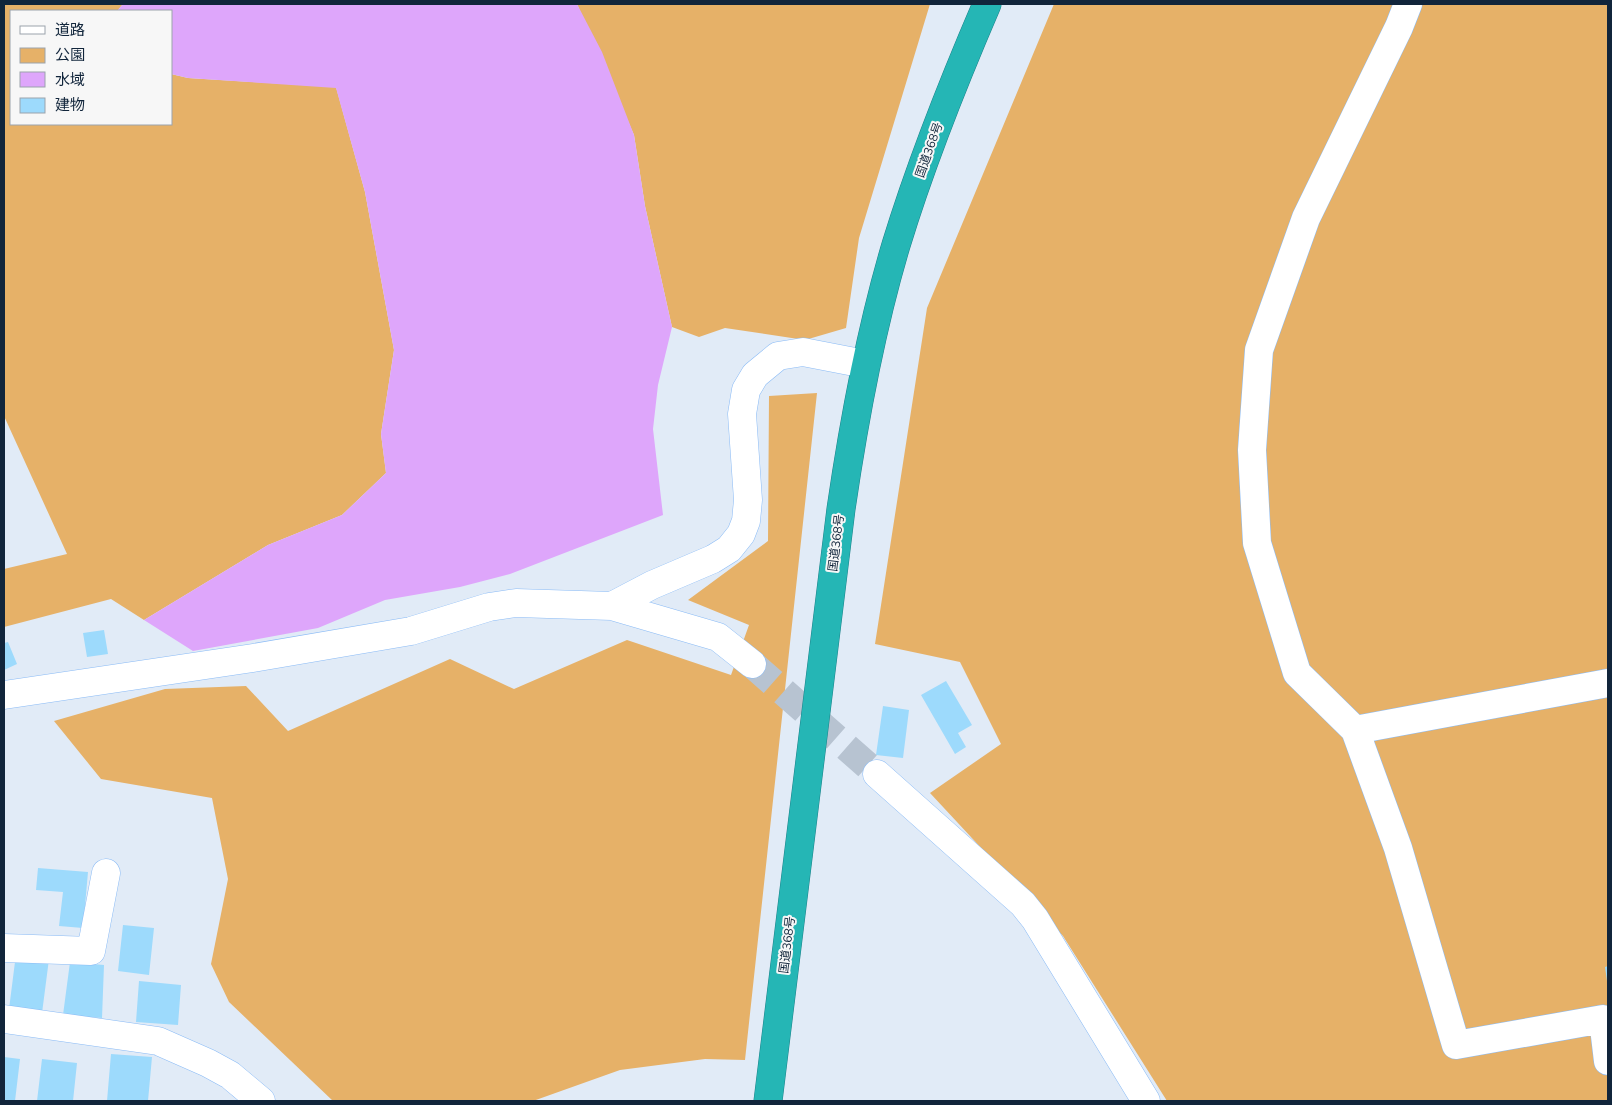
<svg xmlns="http://www.w3.org/2000/svg" width="1612" height="1105" viewBox="0 0 1612 1105" font-family="Mulish,'Noto Sans JP',sans-serif">
<style>
.green{fill:#e6b168}
.water{fill:#dea6fb}
.building{fill:#9ddafc}
.lines{fill:none;stroke-linecap:round;stroke-linejoin:round}
.minor-tunnel{stroke:#b7c3d1;stroke-width:28;stroke-dasharray:28 14;stroke-linecap:butt}
.minor-casing{stroke:#8abbf6;stroke-width:29}
.highway-casing{stroke:#1e838a;stroke-width:29}
.minor{stroke:#fff;stroke-width:28}
.highway{stroke:#25b6b5;stroke-width:28}
.labels{text-anchor:middle;stroke-width:4;stroke-linejoin:round;paint-order:stroke}
.street-label{font-size:12px;fill:#11253b;stroke:#f7f7f7}
</style>
<rect width="100%" height="100%" fill="#e1ebf7"/>
<path class="green" d="M4,4H123L117,11H11V124H171V74L188,78L336,87L365,192L394,350L381,434L386,473L342,515L268,545L144,620L111,599L4,627V569L67,554L4,416Z
M577,4H930L859,238L846,328L805,340L725,328L699,337L672,327L645,206L634,135Z
M1054,4H1608V1101H1167L1063,936L930,793L1001,744L960,662L875,644L927,308Z
M817,393L745,1060L705,1059L620,1070L533,1101H333L229,1002L211,964L228,879L212,798L101,779L54,721L165,689L246,686L288,731L450,659L514,689L627,640L731,675L749,625L688,600L768,541L769,396Z"/>
<path class="water" d="M123,4H577L602,52L634,135L645,206L672,327L658,385L653,429L663,515L510,574L460,587L385,600L318,628L193,651L144,620L268,545L342,515L386,473L381,434L394,350L365,192L336,88L188,78L171,74V11H117Z"/>
<path class="building" d="M104,630L108,654L87,657L83,633Z
M8,642L17,664L4,670V643Z
M946,681L972,725L958,733L966,747L955,754L921,695Z
M883,706L909,710L903,758L876,755Z
M38,868L88,872L83,928L59,926L63,892L36,890Z
M123,925L154,928L149,975L118,971Z
M16,954L49,959L41,1021L8,1017Z
M70,962L104,965L102,1018L63,1015Z
M1608,966V981H1607L1605,967Z
M139,981L181,985L178,1025L136,1022Z
M111,1054L152,1057L148,1101H107Z
M4,1057L20,1059L15,1101H4Z
M42,1059L77,1063L73,1101H37Z"/>
<g class="lines">
<path class="minor-tunnel" d="M752,664L877,774"/>
<g class="minor-casing">
<path id="minor" d="M1408,4L1399,27L1306,218L1259,350L1252,450L1257,543L1297,673L1355,730L1398,848L1456,1045L1603,1019L1608,1061
M612,606L652,585L713,559L729,549L741,534L746,521L748,500L742,414L746,390L755,375L778,356L803,352L865,364
M4,695L253,658L411,631L489,607L516,603L612,606L718,637L752,664
M1355,730L1608,683
M877,774L1023,904L1035,919L1146,1101
M4,948L91,951L106,873
M4,1019L158,1041L208,1063L230,1075L261,1101"/>
</g>
<g class="highway-casing">
<path id="highway" d="M768,1101L841,509C854,420 870,332 896,245C921,163 953,83 987,4"/>
</g>
<use href="#minor" class="minor"/>
<use href="#highway" class="highway"/>
</g>
<g class="labels">
<g class="street-label">
<text transform="translate(929 150) rotate(-70)" y="4">国道368号</text>
<text transform="translate(836 543) rotate(-83)" y="4">国道368号</text>
<text transform="translate(787 945) rotate(-83)" y="4">国道368号</text>
</g>
</g>
<rect width="1612" height="1105" fill="none" stroke="#11253b" stroke-width="10"/>
<rect x="10" y="10" width="162" height="115" fill="#f7f7f7" stroke="#9ba3ac"/>
<rect x="20" y="26" width="25" height="8" fill="#ffffff" stroke="#9ba3ac"/>
<text x="55" y="35" font-size="15" fill="#11253b">道路</text>
<rect x="20" y="48" width="25" height="15" fill="#e6b168" stroke="#9ba3ac"/>
<text x="55" y="60" font-size="15" fill="#11253b">公園</text>
<rect x="20" y="72" width="25" height="15" fill="#dea6fb" stroke="#9ba3ac"/>
<text x="55" y="85" font-size="15" fill="#11253b">水域</text>
<rect x="20" y="98" width="25" height="15" fill="#9ddafc" stroke="#9ba3ac"/>
<text x="55" y="110" font-size="15" fill="#11253b">建物</text>
</svg>
